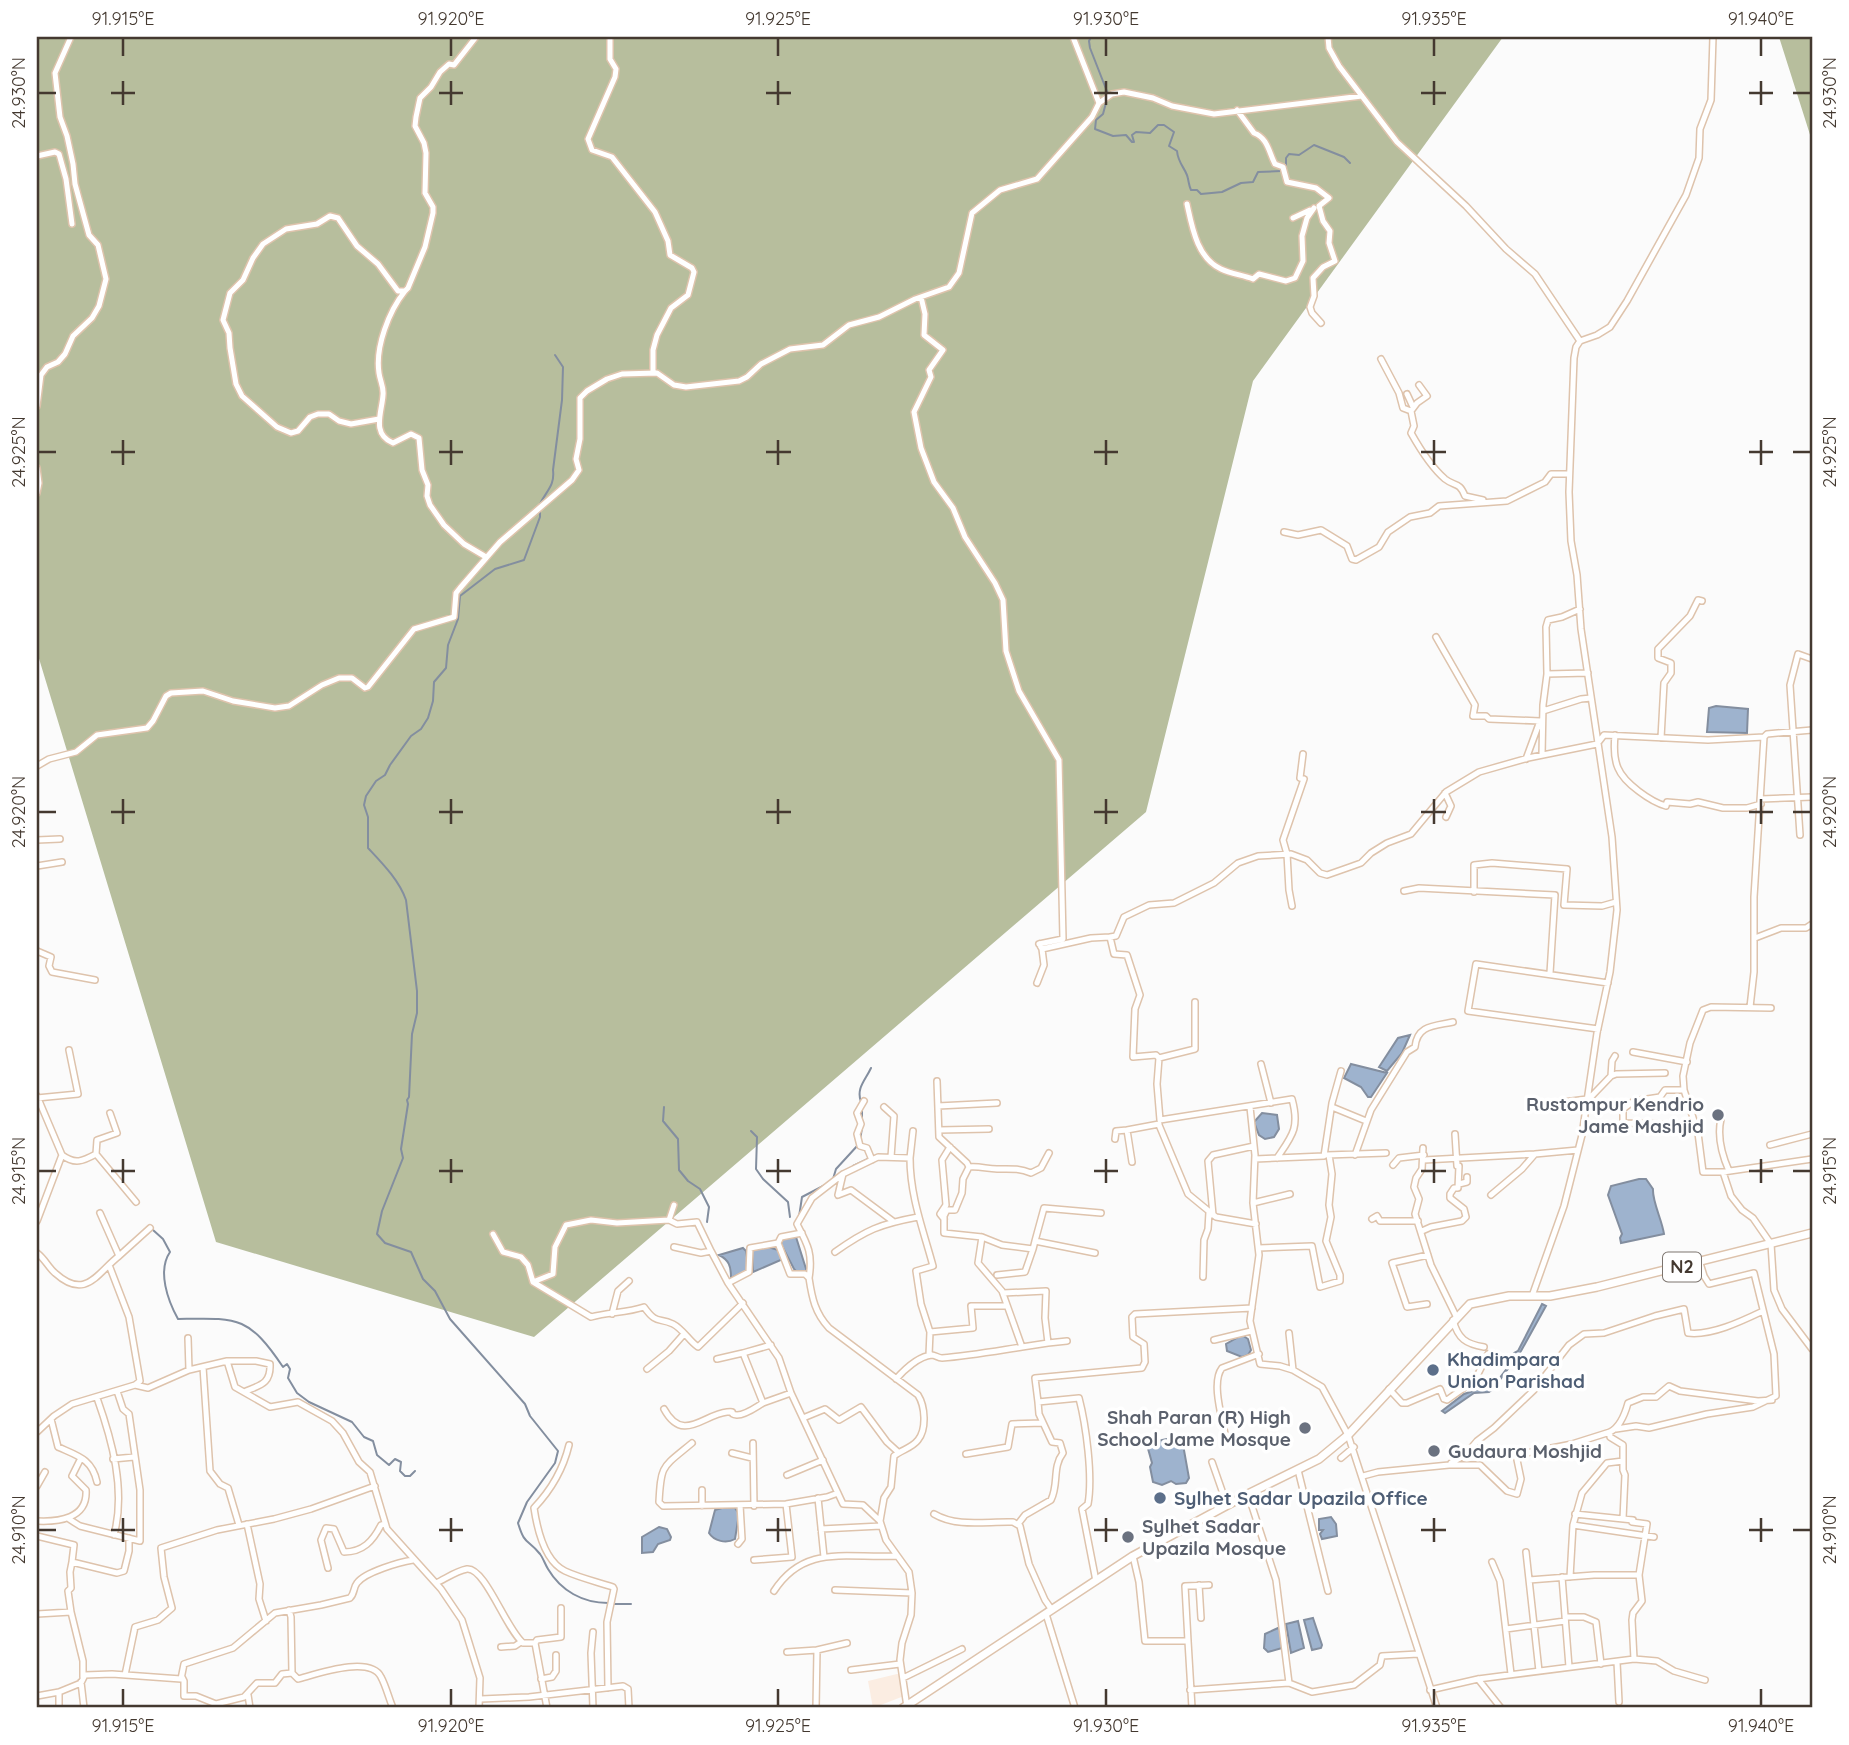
<svg xmlns="http://www.w3.org/2000/svg" width="1849" height="1745" viewBox="0 0 1849 1745" font-family="Quicksand,sans-serif">
<style>
.built{fill:#fbede2}
.forest{fill:#b7be9d}
.water{fill:#9eb3ce;stroke:#838e9f;stroke-width:2}
.lines{fill:none;stroke-linecap:round;stroke-linejoin:round}
.stream{stroke:#838e9f;stroke-width:2}
.minor-casing{stroke:#dec3ac;stroke-width:8}
.highway-casing{stroke:#dec3ac;stroke-width:10}
.minor{stroke:#fff;stroke-width:5}
.highway{stroke:#fff;stroke-width:7}
.ticks{fill:none;stroke:#443930;stroke-width:2.5}
.worship-dot{fill:#6b7280;stroke:#fff;stroke-width:2.5}
.service-dot{fill:#5c6f8a;stroke:#fff;stroke-width:2.5}
.labels{text-anchor:middle;stroke-width:7;stroke-linejoin:round;paint-order:stroke}
.shield{fill:#fff;stroke:#7c746e;stroke-width:2}
.shield-label{font-size:18px;font-weight:bold;fill:#443930}
.worship-label{font-size:19px;font-weight:bold;fill:#5b616d;stroke:#fff;text-anchor:end}
.service-label{font-size:19px;font-weight:bold;fill:#4e5e75;stroke:#fff;text-anchor:start}
.neatline{fill:none;stroke:#443930;stroke-width:2.5}
.ticks-label{font-size:18px;text-anchor:middle;fill:#443930}
</style>
<rect width="100%" height="100%" fill="#fbfbfb"/>
<path class="built" d="M901,1673L904,1696L873,1708L868,1681Z"/>
<path class="forest" d="M37,37H1503L1253,381L1146,812L534,1337L216,1242L37,652Z
M1779,37H1812V141Z"/>
<path class="water" d="M1716,706L1748,709L1747,733L1707,732L1709,708Z
M1410,1035L1402,1053L1387,1071L1379,1067L1398,1038Z
M1351,1064L1387,1073L1371,1097H1368L1361,1087L1344,1078Z
M1262,1113L1277,1115L1279,1129L1274,1137L1265,1139L1259,1135L1254,1122Z
M1639,1179H1646L1653,1189C1652,1201 1662,1220 1664,1234L1621,1243L1620,1238L1622,1234L1608,1195L1611,1186Z
M796,1237L807,1272H797L794,1269L781,1244L783,1239Z
M768,1247L778,1250L783,1259L753,1272L752,1250Z
M743,1248L746,1251L749,1270L731,1278C731,1266 729,1260 719,1255Z
M1542,1304L1546,1306L1521,1351L1494,1388L1489,1392L1474,1393L1445,1413L1442,1411L1464,1394L1495,1384L1515,1358L1514,1353L1518,1351Z
M1242,1335L1248,1339L1251,1350L1248,1355L1242,1357L1227,1351L1226,1344Z
M1176,1437L1182,1439L1189,1478L1186,1483L1176,1484L1171,1481L1162,1485L1153,1482L1150,1467L1152,1463L1147,1445L1153,1442Z
M722,1508H735L739,1514L735,1539C726,1544 714,1541 709,1533L715,1510Z
M1331,1517L1336,1524L1337,1536L1322,1539L1320,1534L1323,1530H1319V1519Z
M659,1527L667,1529L671,1537L670,1540L658,1544L653,1552L642,1553V1537Z
M1313,1618L1322,1645L1321,1648L1312,1650L1304,1620Z
M1298,1621L1304,1648L1291,1653L1286,1624Z
M1278,1628L1281,1631L1282,1648L1268,1652L1264,1648L1265,1634Z"/>
<g class="lines">
<path class="stream" d="M1091,37L1089,41L1090,48L1108,94
M1107,99L1103,114L1096,120L1095,129L1113,136L1126,135L1132,142H1134L1132,135L1136,132L1150,133L1158,125H1164L1174,132L1169,146L1177,151C1178,164 1187,170 1188,179C1189,183 1189,186 1191,190H1197L1201,194L1222,192L1241,183L1253,182L1258,172L1281,171
M1286,169V158L1289,154L1299,155L1314,145L1344,157L1350,163
M540,504C546,491 555,486 553,470L562,400L563,367L555,355
M540,510V517L524,560L495,569L460,596L458,619L448,645L446,668L434,682L433,701L428,718L421,729L411,736L390,765L385,775L376,781L366,796L364,805L368,817V848C382,863 399,880 406,900L417,991V1013L412,1034L409,1097L407,1100L408,1104L401,1149L403,1158L382,1211L377,1234L385,1243L411,1252L423,1279L435,1291L450,1319L525,1404L530,1416L558,1451L555,1463L527,1502L518,1523C525,1546 527,1538 540,1554C543,1558 545,1564 548,1569C561,1591 583,1603 608,1603
M861,1102C856,1088 865,1081 871,1068
M664,1107L663,1121L678,1139L679,1170L688,1181L700,1189L709,1207L707,1222
M862,1107V1123
M751,1131L757,1137L756,1169L763,1179L788,1202L790,1217
M860,1140L862,1128
M853,1166L870,1158
M833,1179L836,1169L858,1145
M799,1217L802,1197L825,1185
M153,1230L163,1239L170,1252C157,1271 168,1301 178,1319C237,1318 248,1315 283,1367L287,1364L290,1369L288,1378L297,1393L309,1402L352,1422L364,1437L373,1441L377,1455L389,1465L395,1459L401,1462L400,1471L405,1476H410L415,1471
M614,1604H631"/>
<g class="minor-casing">
<path id="minor" d="M610,37V59L616,69L615,77L588,139L592,150L612,157L655,212L668,241L670,255L692,268L694,272L688,295L671,308L657,335L653,350V373
M1073,37L1099,103
M1328,37L1329,48L1339,66L1397,142L1466,206L1506,249L1535,274L1580,341
M1237,110L1254,133C1268,138 1269,153 1275,164L1283,167L1287,182L1316,188L1329,198L1319,206L1323,221L1330,231L1329,243L1335,261L1323,267L1313,278L1314,296L1310,307L1312,313L1321,323
M37,156L55,152L59,154L66,179L72,224
M1187,204C1192,227 1197,258 1221,269C1231,274 1243,275 1253,279L1259,274L1286,281L1295,278L1303,261L1302,236L1307,218L1314,208
M1293,218L1310,210
M405,291C389,311 375,347 379,373C380,381 384,387 383,395C382,412 371,434 393,443L411,434L419,438L422,470L428,485L427,496L430,505L444,525L464,544L486,557
M921,297L925,314L924,335L943,350L929,370L931,377L914,412L921,448L934,482L953,508L965,537L995,583L1003,600L1006,651L1019,691L1059,760L1063,939L1039,944
M1381,359L1399,393L1403,408L1411,411
M1419,385L1427,396L1417,403L1411,411L1414,426L1411,433C1420,449 1431,467 1445,479C1455,487 1459,481 1465,496L1483,500
M1407,394L1413,407
M37,406L41,375L47,367L58,362L65,354L73,336L92,318L99,306L106,279L98,245L89,235L75,184L73,164L67,136L60,117L55,73L71,37
M379,419L351,424L339,421L329,414H318L310,417L298,431L291,433L277,427L242,396L236,384L230,348L229,333L223,320L230,293L243,280L253,258L263,244L286,229L317,224L330,216L338,218L357,246L378,264L398,291H405L408,288L425,247L433,213V207L425,193L426,153L424,143L415,126L416,117L420,98L431,87L440,72L449,64L454,65L476,37
M37,468L39,483L37,493
M1284,532L1298,535L1321,530L1347,546L1352,559L1356,560L1379,547L1388,532L1410,517L1430,513L1439,506L1507,501L1545,482L1551,474H1569
M1580,609L1562,617L1548,620L1546,627L1547,674L1588,673
M1436,637L1475,705L1473,716H1486L1489,719L1540,721
M1543,711L1581,699L1591,698
M1615,735C1614,745 1614,759 1618,768C1624,783 1651,802 1666,806L1667,802L1690,804L1698,802L1723,808H1747L1761,804
M1661,738L1664,683L1671,673V663L1658,658V649L1690,616L1698,600L1702,601
M1542,755L1543,705L1547,674
M1526,759L1540,721
M37,766L49,759L76,752L97,735L147,728L153,721L166,696L171,693L203,691L233,701L275,708L289,706L322,685L339,678H352L365,688L368,687L414,629L454,617L456,593L460,588L500,542L572,480L579,470L576,459L580,439V398L587,391L607,379L622,374L657,373L674,385L686,387L739,381L747,377L761,364L790,349L823,345L849,325L879,317L915,299L949,287L959,273L972,213L1000,190L1037,179L1092,117L1099,103L1112,94L1124,92L1153,98L1172,106L1214,114L1362,96
M1445,793L1451,806L1446,817
M1761,799L1812,797
M1800,835L1790,685L1798,654L1812,659
M37,840L60,839
M37,866L62,862
M1404,891L1419,888L1555,895L1550,973
M1474,892V865L1492,863L1567,869L1564,905L1602,906L1616,902
M1292,906L1289,890L1287,854L1283,840L1304,779L1300,778L1303,754
M1755,938L1781,928H1806L1812,924
M1039,944L1042,949L1091,938L1110,937
M37,951L51,957L49,966L52,972L95,980
M1037,983L1044,965L1042,949
M1750,1007L1754,972V897L1764,737
M1771,1008L1711,1007L1703,1010L1690,1043L1683,1076L1684,1090L1698,1133L1703,1172H1723L1731,1196L1742,1210L1753,1218L1771,1244L1774,1290L1782,1309L1812,1349
M1598,1029L1468,1011L1476,964L1608,983
M1633,1052L1687,1062
M1159,1058L1195,1049V1002
M1261,1064L1271,1103
M1611,1076L1612,1061L1615,1056
M937,1081L939,1137L967,1163L969,1167L963,1179L962,1193L955,1210H947L944,1216V1233L982,1237L978,1263L1002,1291L1022,1347L1048,1343
M1684,1090H1665L1660,1097L1634,1101L1623,1109V1123L1695,1125
M37,1096L62,1155L37,1221
M37,1098L78,1094L69,1050
M864,1101L857,1113L861,1124L857,1134L860,1146L867,1148L872,1160
M1587,1101L1611,1076L1616,1074L1665,1073
M1541,1105L1587,1099
M938,1106L997,1103
M884,1107L894,1116L891,1157
M1250,1107L1255,1155L1253,1203L1259,1255L1250,1321L1260,1364L1280,1366L1293,1370L1322,1387L1348,1435L1437,1708
M1332,1107L1366,1121
M1721,1119C1717,1136 1722,1155 1729,1171
M1159,1125L1188,1194L1216,1217L1256,1224
M939,1130L989,1129
M1115,1139L1116,1131L1127,1130
M1770,1145L1812,1134
M1423,1148L1422,1169L1416,1178L1414,1187L1419,1199L1415,1214L1431,1265L1456,1316
M96,1154L97,1140L117,1133L110,1113
M62,1155C75,1165 83,1161 96,1154L136,1202
M1327,1155L1386,1153
M1355,1155L1371,1110L1407,1052L1415,1047C1417,1025 1434,1026 1453,1022
M910,1158L913,1131
M1277,1158C1292,1136 1300,1128 1292,1099L1160,1120L1157,1084L1159,1058L1156,1055L1133,1057L1135,1009L1140,995L1127,955L1114,954L1110,937L1116,936L1124,917L1149,905L1174,903L1214,883L1238,863L1258,856L1291,854L1307,860L1320,873L1327,875L1347,868L1361,863L1371,853L1387,843L1411,834L1446,792L1479,772L1528,758L1597,744L1604,735L1708,740L1764,737L1767,734L1812,730
M1255,1159L1324,1156L1332,1103L1341,1071
M1424,1160L1535,1154
M1132,1162L1127,1130L1159,1124
M1393,1165L1399,1158L1424,1155
M969,1167C980,1166 987,1169 997,1169C1010,1169 1019,1168 1031,1173L1041,1168L1049,1153
M1723,1172L1812,1159
M1459,1184L1467,1182V1177
M1491,1195L1522,1169L1535,1154L1578,1150
M1253,1203L1290,1194
M674,1205L669,1220L677,1224L697,1222L711,1251
M1213,1215L1208,1161L1213,1155L1254,1146
M944,1219L940,1214L946,1205L942,1160L950,1147
M1372,1219L1377,1216L1380,1221H1418
M894,1222L851,1190L838,1195L843,1174L878,1157L910,1158C910,1196 923,1229 933,1266L916,1271L921,1304L930,1332L929,1355
M1422,1231L1431,1227L1462,1221L1466,1217L1464,1209L1450,1198V1194L1454,1188H1458L1459,1166H1457L1455,1134
M493,1234L503,1252L521,1257L528,1265L533,1282L591,1317C609,1312 626,1313 644,1307C657,1325 658,1317 673,1324C683,1329 689,1341 698,1347L743,1303
M982,1237L1002,1245L1033,1249L1035,1241L1095,1253
M1035,1241L1044,1208L1101,1213
M778,1243L781,1237L802,1233
M674,1247L701,1253L711,1251L728,1283
M1259,1248L1312,1246L1320,1287L1340,1281V1275L1326,1241L1331,1217L1329,1205L1332,1174L1329,1155
M835,1252C866,1230 880,1224 918,1217
M37,1253C45,1259 48,1267 55,1273C86,1301 97,1273 119,1256L100,1213
M119,1256L150,1228
M109,1265L129,1317L140,1381L135,1385
M997,1275L1025,1272L1033,1249
M1203,1277L1204,1240L1208,1229L1209,1212
M809,1278C813,1254 808,1245 797,1224L812,1198L843,1174
M533,1282L553,1274L555,1247L566,1225L591,1220L617,1223L669,1220
M1003,1293L1046,1291L1045,1318L1048,1343L1067,1341
M1532,1296L1564,1206L1582,1135L1597,1033L1610,972L1617,910L1612,837L1581,629L1577,575L1571,541L1569,492L1574,358L1576,347L1580,341L1597,335L1610,327L1627,301L1686,195L1699,158L1700,129L1711,100L1713,37
M1427,1304L1407,1307L1392,1263L1428,1255
M612,1314L618,1291L629,1281
M1453,1320C1458,1339 1466,1344 1484,1347
M930,1332L973,1328L971,1306H1007
M1289,1333L1293,1370
M188,1338L189,1370
M1214,1340L1251,1331
M771,1345L743,1353L763,1403L791,1393
M717,1359L743,1353
M227,1361H256L270,1364C271,1384 260,1385 244,1392
M203,1367L210,1471L220,1484L228,1488L239,1525
M647,1369L669,1351L684,1334
M896,1379C904,1370 919,1356 932,1355C935,1355 938,1358 942,1358C968,1356 996,1351 1022,1347
M1389,1389L1402,1403H1407L1440,1389L1444,1399L1447,1400L1475,1380L1488,1354
M97,1398C112,1440 126,1490 114,1535
M664,1409C683,1444 704,1414 727,1412C738,1411 727,1414 737,1415C746,1415 756,1407 763,1403
M803,1418L825,1409L839,1420L861,1407L887,1442L898,1452
M51,1419L58,1447C78,1456 92,1459 97,1482
M1616,1429L1636,1426L1649,1428L1707,1414L1753,1407L1776,1396L1774,1354L1754,1273L1709,1284L1704,1276L1700,1263
M37,1432L54,1416L72,1404L135,1385L148,1388L189,1370L227,1361L235,1387L270,1407L298,1402L332,1421L343,1433L359,1462L370,1472L387,1529L441,1589L462,1620L480,1678L479,1708
M1610,1432V1437L1623,1445V1470L1625,1475L1623,1519
M1225,1434C1222,1417 1211,1382 1222,1368L1259,1354
M692,1443C662,1468 661,1464 659,1502L663,1506L786,1504L827,1497L838,1493
M753,1443L754,1506
M569,1445C563,1470 552,1489 534,1508C537,1528 544,1561 565,1571C580,1578 598,1582 613,1587L614,1589L607,1622L608,1688
M732,1453L752,1458
M966,1454L1008,1447L1012,1424L1043,1423
M1341,1458L1354,1447
M113,1459L134,1457
M1212,1462L1227,1505
M1451,1463L1465,1455L1477,1441L1494,1428L1534,1390L1569,1345L1584,1334L1604,1333L1655,1316L1684,1309L1688,1333C1711,1336 1742,1321 1763,1311
M1298,1470L1328,1591
M787,1475L823,1460
M1363,1476L1378,1472L1449,1465H1480L1507,1491L1517,1494L1521,1479L1516,1455L1572,1444L1610,1432C1620,1427 1625,1414 1628,1403L1643,1397H1656L1669,1386L1680,1391L1758,1401L1772,1400
M37,1486L45,1472
M818,1498L824,1557
M702,1506V1490
M934,1514C958,1528 987,1521 1013,1522L1020,1526L1029,1564L1045,1600L1052,1610
M1575,1514L1633,1520L1632,1522L1647,1524L1639,1575L1642,1601L1633,1613L1632,1620L1634,1659
M69,1519L80,1526L140,1541V1490L129,1414L123,1409L117,1391
M37,1521C58,1522 88,1519 86,1490L72,1476L81,1458
M880,1521L863,1505L843,1504L791,1393L779,1358L728,1283L749,1272L750,1248L778,1243L790,1274H805L809,1278C812,1298 815,1313 829,1328L918,1395C925,1406 927,1429 918,1440C912,1448 901,1450 894,1456L891,1487L884,1498L880,1521L886,1540L909,1572L912,1593L911,1615L902,1643L900,1660L907,1707
M247,1524L260,1584L259,1599L266,1621
M1018,1524L1025,1515L1051,1500C1059,1484 1052,1467 1063,1453L1060,1443L1052,1442L1039,1414L1038,1402
M1573,1525L1654,1537
M821,1529L881,1526
M37,1536L74,1545L72,1562L117,1573L124,1571L129,1551V1538
M738,1544L742,1539L740,1505
M1526,1552L1539,1671
M1133,1556L1139,1582L1145,1641H1188L1192,1708
M754,1560L792,1557L786,1504
M1492,1562L1500,1581L1511,1674
M328,1568L321,1540L326,1528L334,1529L344,1552C363,1552 373,1541 381,1525L384,1524
M1562,1577L1569,1667
M1570,1577L1573,1525L1582,1493L1607,1463L1623,1461
M1529,1580L1594,1575H1639
M1096,1581L1082,1509L1088,1504C1093,1476 1086,1425 1079,1398L1038,1402L1035,1378L1142,1368L1145,1362L1144,1344L1133,1337L1132,1317L1135,1314L1252,1308
M436,1583C445,1579 456,1571 467,1569C485,1567 506,1629 523,1643H535L547,1708
M1199,1585L1201,1618
M835,1590L912,1593
M774,1591C805,1543 848,1559 897,1556
M71,1612L68,1591L71,1588L70,1572L72,1562
M37,1614L71,1612L83,1661V1677
M1046,1614L1075,1708
M1565,1617H1584L1596,1622L1601,1664
M1506,1629L1565,1621
M593,1632L591,1653L593,1708
M1188,1641L1185,1586L1209,1585
M535,1643L537,1640L561,1637V1608
M501,1647L515,1646L521,1642
M787,1652L817,1650
M1617,1662L1619,1702
M851,1670L900,1664
M292,1673L298,1679C317,1674 370,1655 381,1677C386,1686 389,1699 393,1708
M125,1675L135,1627L158,1620L172,1608L164,1577L161,1548L217,1530L274,1519L311,1509L375,1486
M182,1677L184,1681V1696H196L216,1704L244,1697L257,1683H275L282,1674L292,1673L291,1617L289,1610
M903,1678L962,1649
M541,1679L552,1677L556,1671V1655
M1478,1679L1501,1708
M81,1682L84,1708
M1289,1683L1312,1692L1354,1685L1380,1665L1382,1656L1418,1654
M1190,1690L1289,1683L1276,1580L1248,1494
M1430,1690L1478,1679L1634,1659L1657,1661L1674,1671L1705,1680
M248,1695L250,1708
M37,1696L59,1692
M481,1699L529,1697L623,1686L628,1689L629,1708
M59,1708V1692L81,1683L85,1675L112,1674L181,1679L184,1664L233,1648L275,1613L321,1605L350,1598C355,1593 353,1588 357,1583C365,1572 400,1562 413,1560
M816,1708L817,1650L847,1643"/>
</g>
<g class="highway-casing">
<path id="highway" d="M903,1708L1133,1556L1248,1494L1319,1459L1348,1435L1470,1304L1509,1296H1550L1597,1287L1812,1233"/>
</g>
<use href="#minor" class="minor"/>
<use href="#highway" class="highway"/>
</g>
<path class="ticks" d="M123,38V56M451,38V56M778,38V56M1106,38V56M1434,38V56M1761,38V56M123,81V105M451,81V105M778,81V105M1106,81V105M1434,81V105M1761,81V105M38,93H56M111,93H135M439,93H463M766,93H791M1094,93H1118M1421,93H1446M1749,93H1773M1793,93H1811M123,440V465M451,440V465M778,440V465M1106,440V465M1434,440V465M1761,440V465M38,452H56M111,452H135M439,452H463M766,452H791M1094,452H1118M1421,452H1446M1749,452H1773M1793,452H1811M123,799V824M451,799V824M778,799V824M1106,799V824M1434,799V824M1761,799V824M38,812H56M111,812H135M439,812H463M766,812H791M1094,812H1118M1421,812H1446M1749,812H1773M1793,812H1811M123,1159V1183M451,1159V1183M778,1159V1183M1106,1159V1183M1434,1159V1183M1761,1159V1183M38,1171H56M111,1171H135M439,1171H463M766,1171H791M1094,1171H1118M1421,1171H1446M1749,1171H1773M1793,1171H1811M123,1518V1542M451,1518V1542M778,1518V1542M1106,1518V1542M1434,1518V1542M1761,1518V1542M38,1530H56M111,1530H135M439,1530H463M766,1530H791M1094,1530H1118M1421,1530H1446M1749,1530H1773M1793,1530H1811M123,1689V1706M451,1689V1706M778,1689V1706M1106,1689V1706M1434,1689V1706M1761,1689V1706"/>
<g class="worship-dot">
<circle cx="1718" cy="1115" r="7"/>
<circle cx="1305" cy="1428" r="7"/>
<circle cx="1434" cy="1451" r="7"/>
<circle cx="1128" cy="1537" r="7"/>
</g>
<g class="service-dot">
<circle cx="1433" cy="1370" r="7"/>
<circle cx="1160" cy="1498" r="7"/>
</g>
<g class="labels">
<rect class="shield" x="1663" y="1252.5" width="38" height="29" rx="5"/>
<g class="shield-label">
<text x="1682" y="1273">N2</text>
</g>
<g class="worship-label">
<text x="1704" y="1111">Rustompur Kendrio<tspan x="1704" dy="22">Jame Mashjid</tspan></text>
<text x="1291" y="1424">Shah Paran (R) High<tspan x="1291" dy="22">School Jame Mosque</tspan></text>
<text x="1448" y="1458" text-anchor="start">Gudaura Moshjid</text>
<text x="1142" y="1533" text-anchor="start">Sylhet Sadar<tspan x="1142" dy="22">Upazila Mosque</tspan></text>
</g>
<g class="service-label">
<text x="1447" y="1366">Khadimpara<tspan x="1447" dy="22">Union Parishad</tspan></text>
<text x="1174" y="1505">Sylhet Sadar Upazila Office</text>
</g>
</g>
<rect width="1849" height="1745" fill="none" stroke="#ffffff" stroke-width="77"/>
<rect x="38" y="38" width="1773" height="1668" class="neatline"/>
<g class="ticks-label">
<text x="123" y="25">91.915°E</text>
<text x="451" y="25">91.920°E</text>
<text x="778" y="25">91.925°E</text>
<text x="1106" y="25">91.930°E</text>
<text x="1434" y="25">91.935°E</text>
<text x="1761" y="25">91.940°E</text>
<text transform="translate(19 93) rotate(-90)" y="6">24.930°N</text>
<text transform="translate(1830 93) rotate(-90)" y="6">24.930°N</text>
<text transform="translate(19 452) rotate(-90)" y="6">24.925°N</text>
<text transform="translate(1830 452) rotate(-90)" y="6">24.925°N</text>
<text transform="translate(19 812) rotate(-90)" y="6">24.920°N</text>
<text transform="translate(1830 812) rotate(-90)" y="6">24.920°N</text>
<text transform="translate(19 1171) rotate(-90)" y="6">24.915°N</text>
<text transform="translate(1830 1171) rotate(-90)" y="6">24.915°N</text>
<text transform="translate(19 1530) rotate(-90)" y="6">24.910°N</text>
<text transform="translate(1830 1530) rotate(-90)" y="6">24.910°N</text>
<text x="123" y="1732">91.915°E</text>
<text x="451" y="1732">91.920°E</text>
<text x="778" y="1732">91.925°E</text>
<text x="1106" y="1732">91.930°E</text>
<text x="1434" y="1732">91.935°E</text>
<text x="1761" y="1732">91.940°E</text>
</g>
</svg>
